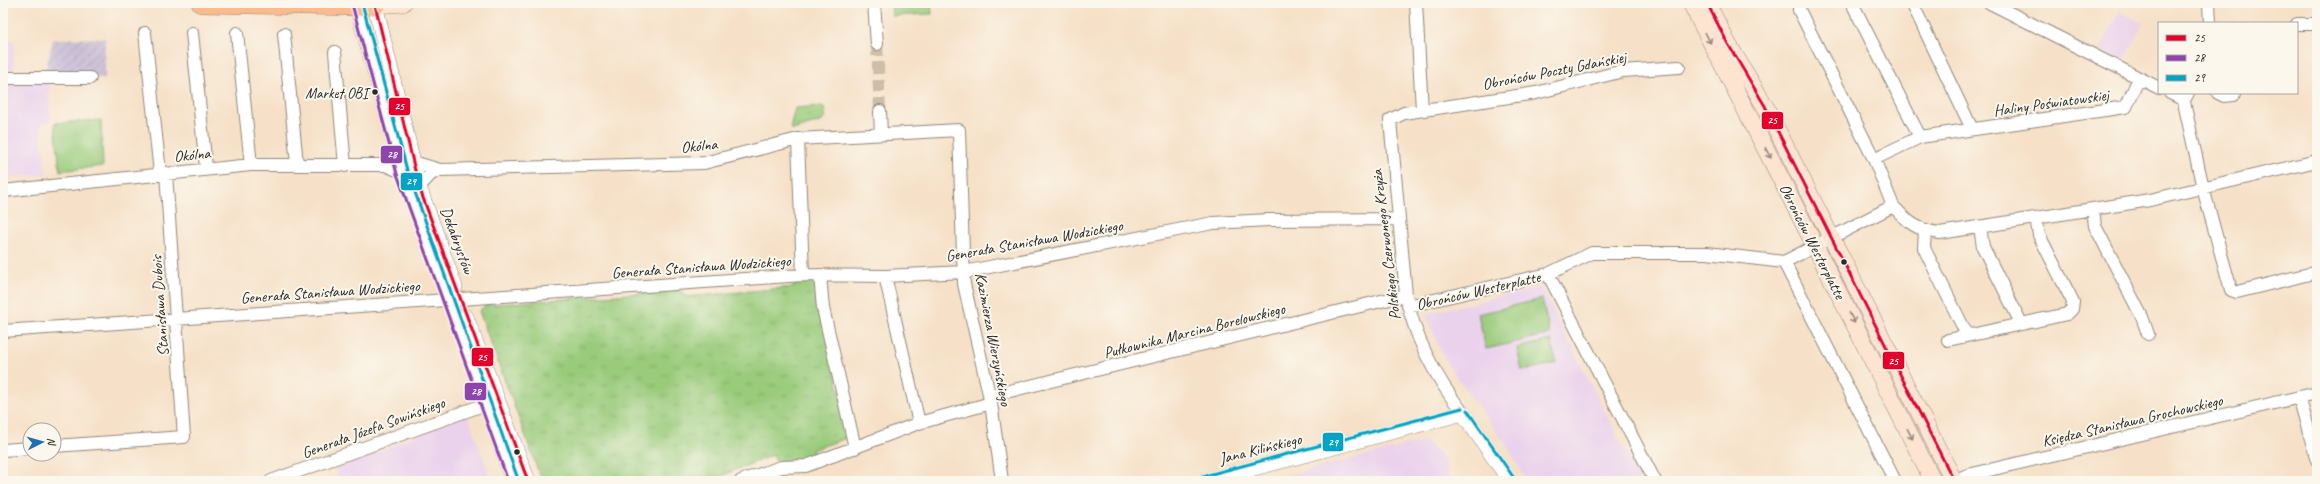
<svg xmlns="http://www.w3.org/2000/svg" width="2320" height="484" viewBox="0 0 2320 484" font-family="Caveat,sans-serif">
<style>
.built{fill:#ead1ec}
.industrial{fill:url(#industrial-furrows)}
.grass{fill:url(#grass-tufts);stroke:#627b52}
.pitch{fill:#99cb7a;stroke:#627b52}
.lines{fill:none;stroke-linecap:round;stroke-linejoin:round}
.minor-tunnel{stroke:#cdbda9;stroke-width:12;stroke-dasharray:12 6;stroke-linecap:butt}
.minor-casing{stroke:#90867a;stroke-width:14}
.tertiary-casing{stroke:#90867a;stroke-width:16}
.secondary-casing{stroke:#90867a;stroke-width:18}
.primary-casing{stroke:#90867a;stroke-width:20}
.minor{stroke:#fff;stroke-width:12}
.tertiary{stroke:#fff;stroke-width:15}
.secondary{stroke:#fde4d1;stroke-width:17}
.primary{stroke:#fbbb8c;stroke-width:19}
.bus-1-casing{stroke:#fbf7ec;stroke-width:6}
.bus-2-casing{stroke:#fbf7ec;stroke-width:6}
.bus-3-casing{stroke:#fbf7ec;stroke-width:6}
.bus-1{stroke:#e4002b;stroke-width:3}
.bus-2{stroke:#8e44ad;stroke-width:3}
.bus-3{stroke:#02a3c6;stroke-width:3}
.oneway{stroke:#94887e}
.bus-dot{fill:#2b2b2b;stroke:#fbf7ec;stroke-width:1.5}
.labels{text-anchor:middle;stroke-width:4;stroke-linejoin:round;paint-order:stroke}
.bus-label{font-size:15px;fill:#2b2b2b;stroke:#fbf7ec;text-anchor:end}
.street-label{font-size:16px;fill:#2b2b2b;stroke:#fbf7ec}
.line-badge{stroke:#fbf7ec;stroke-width:1.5}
.badge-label{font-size:11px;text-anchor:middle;font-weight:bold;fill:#fff}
</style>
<defs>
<pattern id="industrial-furrows" width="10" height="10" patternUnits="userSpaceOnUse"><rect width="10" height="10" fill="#cabfd6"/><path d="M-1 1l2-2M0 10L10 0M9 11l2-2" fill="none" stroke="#aea4b8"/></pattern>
<pattern id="grass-tufts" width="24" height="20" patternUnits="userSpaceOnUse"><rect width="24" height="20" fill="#99cb7a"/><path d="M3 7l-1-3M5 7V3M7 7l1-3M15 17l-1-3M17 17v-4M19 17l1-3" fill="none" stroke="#84ae6a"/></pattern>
</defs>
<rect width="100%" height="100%" fill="#fbf7ec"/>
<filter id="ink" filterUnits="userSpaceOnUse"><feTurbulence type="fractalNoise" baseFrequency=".025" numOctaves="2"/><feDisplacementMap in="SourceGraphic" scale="8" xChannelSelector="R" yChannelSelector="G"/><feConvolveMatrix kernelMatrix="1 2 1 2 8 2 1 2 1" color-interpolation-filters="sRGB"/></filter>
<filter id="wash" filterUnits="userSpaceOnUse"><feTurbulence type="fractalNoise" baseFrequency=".012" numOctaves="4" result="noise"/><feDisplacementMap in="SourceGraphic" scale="16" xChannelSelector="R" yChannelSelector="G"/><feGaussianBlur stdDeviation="0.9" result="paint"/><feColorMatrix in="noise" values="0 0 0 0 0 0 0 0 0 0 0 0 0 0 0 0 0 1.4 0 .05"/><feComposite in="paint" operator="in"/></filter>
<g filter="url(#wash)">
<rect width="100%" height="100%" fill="#f6e1c8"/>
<path class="built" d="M2119,11L2143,23L2124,62L2100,50Z
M3,40H14V74H3Z
M3,80H49L50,122L40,124L46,174L3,178Z
M1541,287L1640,480L1639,481H1527L1505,443L1446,362L1425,314Z
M467,413L492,481H339L335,468L371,455Z
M1424,441L1443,457L1450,481H1265Z"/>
<path class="industrial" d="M105,38V78L44,76L53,39Z"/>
<path class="grass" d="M822,106C827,110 826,117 822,121L793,130L790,128L795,108Z
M792,280H814L816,282L849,437L812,450L816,458L804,461H776L773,455L708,481H542L479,311L486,305L680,290L686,297L795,287Z"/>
<path class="pitch" d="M891,3H931L932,14L892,16Z
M101,120L103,166L60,171L55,123Z
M1542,299L1550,334L1486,349L1478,314Z
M1551,340L1556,363L1522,371L1517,348Z"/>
</g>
<g filter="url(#ink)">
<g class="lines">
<path class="minor-tunnel" d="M877,44L880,111"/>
<g class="minor-casing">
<path id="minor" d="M874,3L877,44
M1416,3L1422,110
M1800,3L1799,10L1874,159
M1855,3L1854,7L1920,137
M1912,3L1972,129
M1990,3L2159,88
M2209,3L2210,23
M2297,24H2317
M145,33L160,173
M192,33L206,168
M237,33L251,165
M284,34L297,164
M335,52L345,166
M3,78H90
M2170,93L2184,100
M2188,93L2184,100L2185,107L2203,188L2231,290L2237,292L2317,272
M2218,93L2224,96L2234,95
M880,111L881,134
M798,139L803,275
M413,162L440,170L431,174L419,187
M440,170L704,163L798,139L959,130L964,284L991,403L1002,481
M3,191L251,165H385L402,172
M1893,206L1874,159L1920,137L2126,107L2139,78
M2093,209L2095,226L2142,317L2148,334
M1980,227L1983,247L2021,323
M1925,231L1924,248L1967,335
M1548,274L1655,481
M820,275L823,308L855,448
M885,276L919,423
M1408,306L1548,274L1592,253H1707L1784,262
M3,331L803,275L885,276L964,272L1213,223L1269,220L1399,219
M1948,340L2067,314L2072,309L2073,302L2039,235L2036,218
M989,396L1406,295
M2299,397L2317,460
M1463,413C1435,377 1415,340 1406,295L1390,120L1404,113L1536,93L1623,71L1679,67
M54,446L184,437L166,173
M3,450L30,448
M271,481L486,404
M741,481L781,467L806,466L919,423L991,403
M1895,481L1784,262L1893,206C1909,223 1916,230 1940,233L2150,200L2317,161
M1952,481L1968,475L2317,393"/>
</g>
<g class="tertiary-casing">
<path id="tertiary" d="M375,5L419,187L455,287
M357,6L402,172L449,299L513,481
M466,317L528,481
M1205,481L1463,413L1510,481"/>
</g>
<g class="secondary-casing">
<path id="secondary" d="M1691,3L1806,228L1933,481
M1707,3L1728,44L1765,106L1954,481
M375,5L403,3"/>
</g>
<g class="primary-casing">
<path id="primary" d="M201,3L357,6L375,5V3"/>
</g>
<use href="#minor" class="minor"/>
<use href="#tertiary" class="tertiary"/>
<use href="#secondary" class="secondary"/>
<use href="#primary" class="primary"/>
<g class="bus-1-casing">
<path id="bus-1" d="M403,3L375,5L419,187L528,481
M1707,3L1728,44L1765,106L1954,481"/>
</g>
<g class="bus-2-casing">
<path id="bus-2" d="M352,4L397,174L508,481"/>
</g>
<g class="bus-3-casing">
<path id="bus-3" d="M362,3L407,170L518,479
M1467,410L1514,478
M1204,476L1462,408"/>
</g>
<use href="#bus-1" class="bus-1"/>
<use href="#bus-2" class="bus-2"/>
<use href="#bus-3" class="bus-3"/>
</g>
<defs><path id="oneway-shaft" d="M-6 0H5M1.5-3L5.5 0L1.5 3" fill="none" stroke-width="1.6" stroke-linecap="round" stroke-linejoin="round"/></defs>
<g class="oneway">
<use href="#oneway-shaft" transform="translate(1708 38) rotate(63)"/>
<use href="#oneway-shaft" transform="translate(1768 153) rotate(63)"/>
<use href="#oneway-shaft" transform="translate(1852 318) rotate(63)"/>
<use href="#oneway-shaft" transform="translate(1910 434) rotate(63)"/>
</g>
</g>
<g class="bus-dot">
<circle cx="375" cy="92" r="3.5"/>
<circle cx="1844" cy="262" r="3.5"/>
<circle cx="517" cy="452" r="3.5"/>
</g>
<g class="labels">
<g class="bus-label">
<text x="368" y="98">Market OBI</text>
</g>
<g class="street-label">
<text transform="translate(1554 70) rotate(-11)" y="6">Obrońców Poczty Gdańskiej</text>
<text transform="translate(2051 102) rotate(-8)" y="6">Haliny Poświatowskiej</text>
<text transform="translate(699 145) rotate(-6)" y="6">Okólna</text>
<text transform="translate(192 154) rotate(-6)" y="6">Okólna</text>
<text transform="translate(458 240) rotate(70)" y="6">Dekabrystów</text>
<text transform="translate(1034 240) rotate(-10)" y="6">Generała Stanisława Wodzickiego</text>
<text transform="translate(1813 241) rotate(63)" y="6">Obrońców Westerplatte</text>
<text transform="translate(1385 245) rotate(-97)" y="6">Polskiego Czerwonego Krzyża</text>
<text transform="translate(701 266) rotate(-4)" y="6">Generała Stanisława Wodzickiego</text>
<text transform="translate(1478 290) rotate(-13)" y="6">Obrońców Westerplatte</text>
<text transform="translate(330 291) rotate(-4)" y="6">Generała Stanisława Wodzickiego</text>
<text transform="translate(159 306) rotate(-94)" y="6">Stanisława Dubois</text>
<text transform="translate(1194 330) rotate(-14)" y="6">Pułkownika Marcina Borelowskiego</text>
<text transform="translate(994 339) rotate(79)" y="6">Kazimierza Wierzyńskiego</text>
<text transform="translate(2132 420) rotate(-13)" y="6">Księdza Stanisława Grochowskiego</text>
<text transform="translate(373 427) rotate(-20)" y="6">Generała Józefa Sowińskiego</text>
<text transform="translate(1260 448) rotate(-14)" y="6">Jana Kilińskiego</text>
</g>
</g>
<g class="line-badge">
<rect x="388" y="97" width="23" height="19" rx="4" fill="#e4002b"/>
<rect x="1761" y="111" width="23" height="19" rx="4" fill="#e4002b"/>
<rect x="380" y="145" width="23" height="19" rx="4" fill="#8e44ad"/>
<rect x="400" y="172" width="23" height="19" rx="4" fill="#02a3c6"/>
<rect x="471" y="347" width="23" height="20" rx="4" fill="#e4002b"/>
<rect x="1882" y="351" width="23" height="19" rx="4" fill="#e4002b"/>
<rect x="464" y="382" width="23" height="19" rx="4" fill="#8e44ad"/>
<rect x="1322" y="432" width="22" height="20" rx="4" fill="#02a3c6"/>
</g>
<g class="badge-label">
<text x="399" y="110">25</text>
<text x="1772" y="124">25</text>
<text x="392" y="158">28</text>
<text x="411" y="185">29</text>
<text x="482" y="361">25</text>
<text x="1893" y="365">25</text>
<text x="476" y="395">28</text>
<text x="1333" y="446">29</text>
</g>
<rect width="2320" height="484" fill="none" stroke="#fbf7ec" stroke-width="16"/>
<rect x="2158" y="22" width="140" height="72" fill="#fbf7ec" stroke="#a8a59f"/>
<rect x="2166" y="35" width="20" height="6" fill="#e4002b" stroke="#a8a59f"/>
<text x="2194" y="42" font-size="12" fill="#2b2b2b">25</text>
<rect x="2166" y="55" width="20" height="6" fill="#8e44ad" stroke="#a8a59f"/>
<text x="2194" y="62" font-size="12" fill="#2b2b2b">28</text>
<rect x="2166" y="75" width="20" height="6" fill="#02a3c6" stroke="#a8a59f"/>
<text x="2194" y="82" font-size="12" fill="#2b2b2b">29</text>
<g transform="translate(42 442) rotate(84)"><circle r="19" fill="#fbf7ec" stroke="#a8a59f"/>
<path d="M0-3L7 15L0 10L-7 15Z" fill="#1f6fb2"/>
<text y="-6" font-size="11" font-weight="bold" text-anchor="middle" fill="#2b2b2b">N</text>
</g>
</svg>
